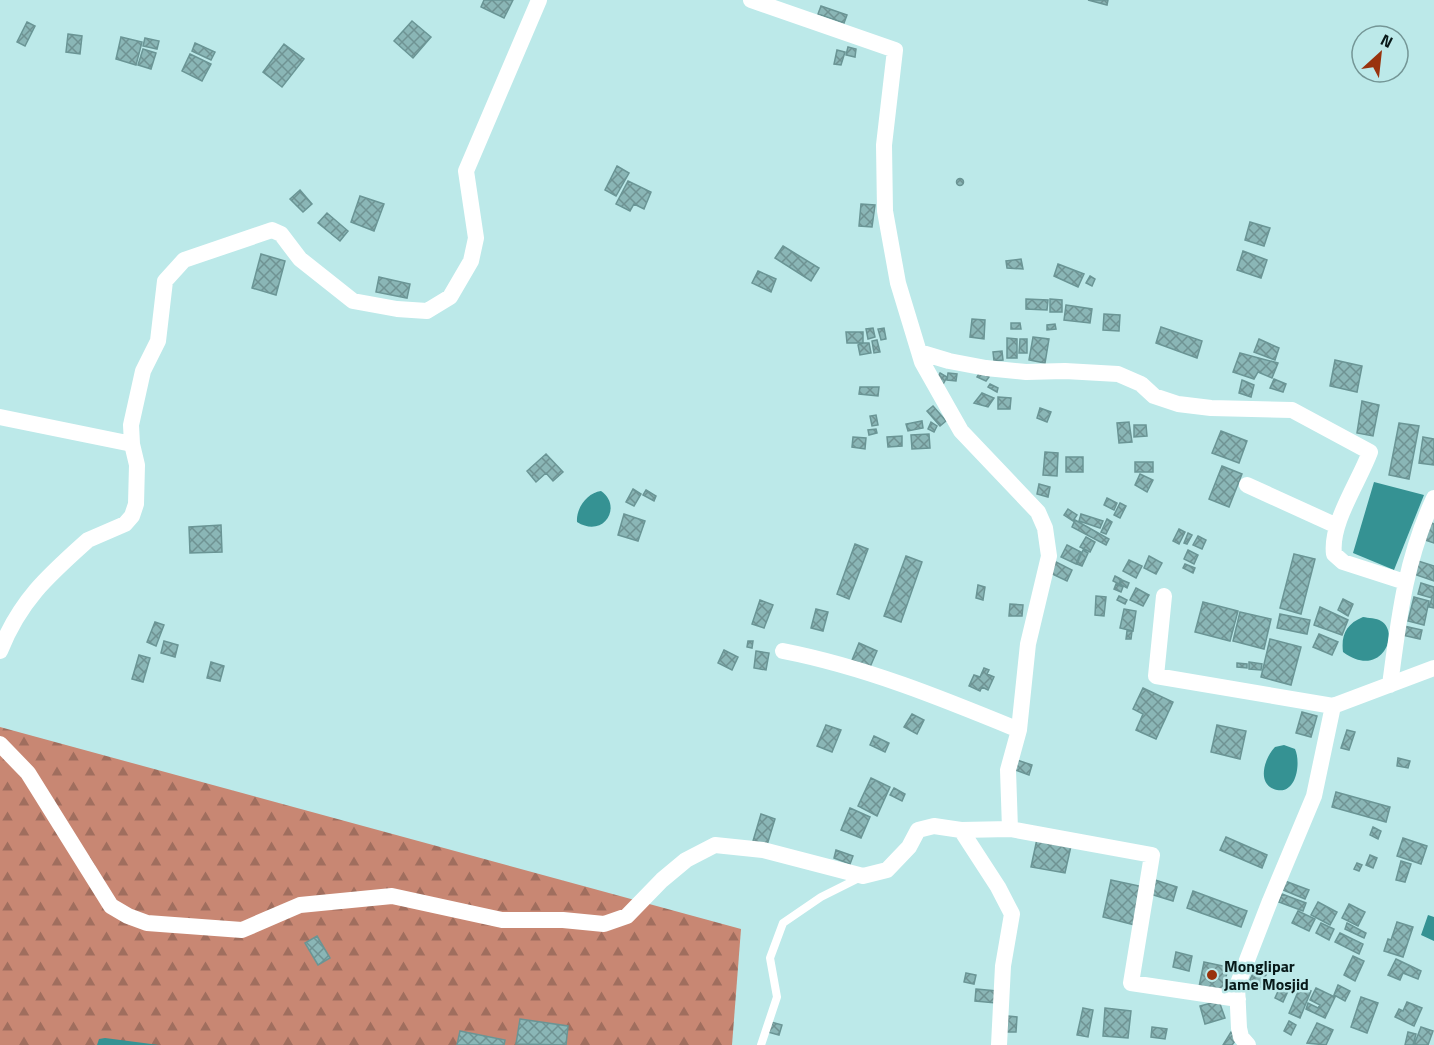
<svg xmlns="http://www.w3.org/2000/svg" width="1434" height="1045" viewBox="0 0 1434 1045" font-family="'Titillium Web',sans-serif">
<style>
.forest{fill:url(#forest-firs)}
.water{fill:#359293}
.building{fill:url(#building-cross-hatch);stroke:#6a9595;stroke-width:1.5}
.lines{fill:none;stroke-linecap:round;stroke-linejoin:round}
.service{stroke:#fff;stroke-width:8}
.minor{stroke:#fff;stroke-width:16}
.poi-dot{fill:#99330d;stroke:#bce9e9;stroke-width:2}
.labels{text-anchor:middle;stroke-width:5;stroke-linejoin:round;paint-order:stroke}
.poi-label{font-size:16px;font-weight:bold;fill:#081919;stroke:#bce9e9;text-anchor:start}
</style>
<defs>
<pattern id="forest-firs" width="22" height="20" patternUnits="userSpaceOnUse" patternTransform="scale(1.5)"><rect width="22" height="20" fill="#c88773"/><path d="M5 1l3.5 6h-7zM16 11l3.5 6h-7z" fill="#a06e5e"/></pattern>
<pattern id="building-cross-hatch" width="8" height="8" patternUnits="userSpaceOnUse" patternTransform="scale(1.5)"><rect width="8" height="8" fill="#8ab6b6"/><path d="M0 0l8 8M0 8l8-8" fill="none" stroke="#6f9393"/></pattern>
</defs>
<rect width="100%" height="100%" fill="#bce9e9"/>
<path class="forest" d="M0,727L741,929L732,1045H0Z"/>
<path class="water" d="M1374,482L1424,495L1394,570L1353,553Z
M601,491C623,506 604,539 577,522C576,508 587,493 601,491Z
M1363,617C1368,618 1377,618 1381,621C1401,633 1381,680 1343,652C1341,635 1346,624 1363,617Z
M1284,745L1295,749C1301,762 1297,794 1277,790C1255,785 1265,757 1275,747Z
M1428,915L1434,917V941L1421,935Z
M105,1038L159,1045H97L99,1039Z"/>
<path class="building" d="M484,0H513L504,18L481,7Z
M1088,0H1108L1107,5Z
M821,6L847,15L844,23L818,14Z
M412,21L431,37L413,58L394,41Z
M27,22L35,26L25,46L17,42Z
M68,34L82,36L80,54L66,52Z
M121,37L142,42L136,65L116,59Z
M145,38L159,41L157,49L143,46Z
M195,43L215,52L211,60L192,51Z
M284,44L304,59L282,87L263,72Z
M848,47L856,49L855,57L846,55Z
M143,49L156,53L151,69L138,65Z
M837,50L845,52L841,65L834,64Z
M190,54L211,64L202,81L182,71Z
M617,166L629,173L616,196L605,190Z
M956.5 182a3.5 3.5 0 1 1 7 0a3.5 3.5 0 1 1-7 0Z
M628,181L651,192L644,209L634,204L630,211L616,204Z
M300,190L312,204L303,212L290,199Z
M360,196L384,204L374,231L351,222Z
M861,204L875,205L872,227L859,226Z
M327,213L348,231L340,241L318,223Z
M1250,222L1270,228L1264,246L1245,240Z
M783,246L819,268L811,281L775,258Z
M1243,251L1267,260L1261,278L1237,270Z
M261,254L285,261L276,295L252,288Z
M1021,259L1023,269L1007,268L1006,261Z
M1058,264L1084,274L1078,287L1054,276Z
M758,271L776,279L771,292L752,283Z
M1090,276L1095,279L1092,286L1086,283Z
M379,277L410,284L407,298L376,292Z
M1026,299L1048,300L1047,310L1026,309Z
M1050,299L1062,300V312H1050Z
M1066,305L1092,309L1090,323L1064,320Z
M1104,314L1120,315L1119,331L1103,330Z
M972,319L985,320L984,339L970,337Z
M1011,323H1020L1021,329H1011Z
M1055,324L1056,329L1047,330V325Z
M1161,327L1202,341L1197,358L1156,343Z
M873,328L875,337L868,339L866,329Z
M884,328L886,339L881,340L878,329Z
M846,332H863V343H847Z
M1033,337L1049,339L1045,363L1029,360Z
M1007,338L1017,339V358H1007Z
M1020,339H1027V353H1019Z
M1259,339L1279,348L1275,360L1254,352Z
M877,340L880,352L874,353L872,341Z
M863,343H869L871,353L860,355L858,345Z
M1002,351L1003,360L994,361L993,352Z
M1240,353L1278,363L1272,378L1258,372L1254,379L1233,372Z
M1335,360L1362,366L1357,392L1330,386Z
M980,372L989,377L986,381L977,377Z
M940,373L947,377L941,388L936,382Z
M948,373L957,374L956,381L947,380Z
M1274,379L1286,384L1283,392L1270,388Z
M1242,380L1254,385L1251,397L1239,393Z
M990,384L998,388L997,392L988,387Z
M860,387H879L878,396L859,394Z
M982,393L994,398L988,407L974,403Z
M998,397L1011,398L1010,409H998Z
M1362,401L1379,405L1373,436L1357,433Z
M933,406L946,421L940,426L927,411Z
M1040,408L1051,412L1047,422L1037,418Z
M876,415L878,425L872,426L870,416Z
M922,421L923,428L908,431L906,424Z
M931,422L937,426L934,432L928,429Z
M1129,422L1132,442L1119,443L1117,423Z
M1399,423L1419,426L1409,479L1389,475Z
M1134,425H1146L1147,436L1134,437Z
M876,429L877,433L869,435L868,430Z
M1221,431L1247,441L1239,463L1212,453Z
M929,434L930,448L912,449L911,435Z
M902,436V446L888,447L887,437Z
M853,437L866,438L865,449L852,447Z
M1423,437L1434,439V465L1419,463Z
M1045,452L1058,453L1057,476L1043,475Z
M546,454L563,472L553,481L546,473L536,482L527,471Z
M1066,457H1083V472H1066Z
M1135,462H1153V472H1135Z
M1222,466L1242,474L1229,507L1209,499Z
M1140,474L1153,480L1147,492L1135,485Z
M1039,484L1050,487L1048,497L1037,494Z
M633,489L641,494L634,506L626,502Z
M646,490L656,496L654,501L643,495Z
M1107,498L1117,503L1114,510L1104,505Z
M1120,503L1126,506L1120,518L1114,515Z
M1068,509L1077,515L1073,521L1064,515Z
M624,514L645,521L638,541L618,535Z
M1081,514L1103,521L1100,528L1079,521Z
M1107,519L1112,522L1106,534L1101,532Z
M1075,520L1109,539L1106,545L1072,527Z
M1430,522L1434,524V543L1425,540Z
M221,525L222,552L190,553L189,527Z
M1179,529L1185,532L1179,544L1173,541Z
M1188,533L1192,535L1187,544L1184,543Z
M1198,536L1206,540L1202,549L1193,545Z
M1086,537L1095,542L1090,552L1080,547Z
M855,544L868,549L849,599L837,594Z
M1067,545L1081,552L1076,564L1061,557Z
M1083,550L1088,553L1082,566L1077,564Z
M1188,550L1198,555L1194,564L1184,559Z
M1294,554L1315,559L1301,614L1280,608Z
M906,556L922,562L901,622L884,616Z
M1149,556L1162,563L1156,574L1144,568Z
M1129,560L1142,566L1136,578L1123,571Z
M1415,560L1434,566V581L1411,573Z
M1056,562L1072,570L1067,581L1050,573Z
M1185,564L1195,568L1193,573L1183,568Z
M1115,576L1121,579L1119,584L1113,581Z
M1122,580L1129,583L1127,588L1120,584Z
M1421,583L1434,587V608L1429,607L1432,598L1418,594Z
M1116,584L1123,587L1121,592L1114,589Z
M978,585L985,587L983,600L976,598Z
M1136,588L1149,595L1143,606L1130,600Z
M1096,596L1106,597L1104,616L1095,615Z
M1119,596L1127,600L1125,604L1117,600Z
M1414,597L1429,601L1424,625L1408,621Z
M1343,599L1353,604L1348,616L1338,610Z
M760,600L773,605L764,628L752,624Z
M1203,602L1238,611L1230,641L1195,632Z
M1010,604L1023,605L1022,616H1009Z
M1320,607L1348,620L1342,635L1314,625Z
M816,609L828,612L823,631L811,628Z
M1124,609L1136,611L1133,631L1120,628Z
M1240,612L1271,619L1264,649L1233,641Z
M1280,614L1310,620L1307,634L1277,628Z
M155,622L164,625L156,646L147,642Z
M1404,626L1422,630L1420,639L1402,635Z
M1127,631H1132L1131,639H1126Z
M1319,634L1338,642L1332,655L1313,647Z
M1270,639L1301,647L1291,685L1261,677Z
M164,641L178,645L175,657L161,653Z
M748,641H753L752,648L747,647Z
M859,643L877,651L870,667L852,660Z
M724,650L738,657L732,670L718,663Z
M756,651L769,653L766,670L754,668Z
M139,655L150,658L143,682L132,679Z
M211,662L224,666L220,681L207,678Z
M1249,662L1262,664L1261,670L1249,669Z
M1237,663L1247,664V668L1237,667Z
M984,668L989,670L987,674L994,677L988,690L982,687L980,691L969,686L974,675L980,677Z
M1143,688L1173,702L1156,739L1136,730L1143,714L1133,709Z
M1302,712L1317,716L1311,737L1296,733Z
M912,714L924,720L917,734L904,727Z
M826,725L841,730L832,752L817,746Z
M1217,725L1246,731L1240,759L1211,752Z
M1347,730L1355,732L1349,750L1341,748Z
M874,736L889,743L885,752L870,745Z
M1398,758L1410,761L1408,768L1397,766Z
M1017,760L1032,765L1029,775L1013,769Z
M871,778L890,787L877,816L858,806Z
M894,788L905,794L902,801L890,795Z
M1336,792L1390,807L1386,822L1332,807Z
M850,808L870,817L861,838L841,830Z
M761,814L775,819L767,845L753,841Z
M1373,827L1381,831L1378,839L1370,835Z
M1226,837L1267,855L1262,868L1220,850Z
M1403,838L1427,846L1421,864L1397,856Z
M1037,839L1071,846L1065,873L1031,867Z
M836,850L853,856L850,864L834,858Z
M1370,855L1377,858L1373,868L1366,865Z
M1401,861L1411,864L1405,882L1396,880Z
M1357,863L1362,865L1359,871L1354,869Z
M1152,879L1177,887L1173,901L1147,893Z
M1111,880L1144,887L1135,925L1103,917Z
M1285,881L1309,890L1305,899L1281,889Z
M1193,891L1247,911L1241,927L1187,908Z
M1282,894L1306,903L1303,911L1279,902Z
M1318,902L1337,912L1330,925L1311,915Z
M1349,904L1365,912L1358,926L1342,918Z
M1298,911L1315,919L1309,931L1292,923Z
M1397,922L1413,927L1403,957L1384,951L1388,939L1391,940Z
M1321,923L1334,929L1329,940L1316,933Z
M1347,923L1366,933L1364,938L1345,929Z
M1340,933L1363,944L1359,954L1335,942Z
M317,936L330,958L318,965L305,943Z
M1176,952L1192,956L1189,971L1173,967Z
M1353,956L1364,961L1355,981L1344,975Z
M1396,959L1421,971L1418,979L1403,973L1400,980L1388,975Z
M1204,962L1228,967L1223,992L1199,987Z
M1258,963L1269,969L1259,989L1248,984Z
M966,973L976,975L974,984L964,982Z
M1338,985L1350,991L1345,1001L1334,995Z
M1280,987L1288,991L1283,1002L1275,998Z
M1300,987L1311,991L1300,1018L1289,1013Z
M1316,988L1335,997L1325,1018L1306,1009L1308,1003L1318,1008L1320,1005L1310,1000Z
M976,989L997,991L996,1003L975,1001Z
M1361,997L1378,1003L1367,1033L1351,1027Z
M1219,1001L1225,1018L1205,1024L1200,1006Z
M1407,1002L1422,1008L1414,1026L1395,1017L1399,1009L1403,1011Z
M1083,1008L1093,1010L1088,1037L1077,1035Z
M1105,1008L1131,1011L1128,1038L1103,1036Z
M1008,1016L1017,1017L1016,1032H1007Z
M520,1019L568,1026L566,1045L516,1044Z
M1289,1021L1296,1025L1291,1035L1284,1031Z
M771,1022L782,1025L779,1035L768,1032Z
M1317,1023L1333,1030L1326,1045L1307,1043Z
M1152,1027L1167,1029L1165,1039L1151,1037Z
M1421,1027L1433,1031L1428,1045H1414Z
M460,1031L505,1040L504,1045H457Z
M1231,1032L1238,1037L1232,1045H1223Z
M1408,1032L1416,1034L1413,1045H1405Z"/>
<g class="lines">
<path class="service" d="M761,1045L777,997L770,958L783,923L821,897L861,877"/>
<path class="minor" d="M751,0L895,50L884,145L885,211L898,283L922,362L961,431L1038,512L1045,528L1049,556L1028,644L1019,730L1008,770L1010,829L1152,855L1131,983L1238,999
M919,352L949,361L986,368L1026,372L1065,371L1118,374L1141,384L1154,396L1178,404L1211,408L1292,410L1370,452C1359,482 1330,523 1334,554L1343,562L1405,582
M0,417L132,444
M1247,485L1337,526
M1164,596L1156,676L1333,706
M0,651C20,600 49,575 88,540L125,524L132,516L136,504L137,465L132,444L131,425L143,371L158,341L165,281L184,260L272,230L281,234L300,259L353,301L397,309L427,311L450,297L471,261L476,238L466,171L539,0
M783,651C865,667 941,698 1019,730
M1390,685C1399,617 1405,561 1434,498
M0,744L28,773L111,906L128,916L147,923L242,930L300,905L392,896L502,920H563L604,924L627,916L662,880L686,860L715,845L763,850L863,876L887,870L909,847L918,830L934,826L961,830L1010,829
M961,830L998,887L1012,914L1003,966L999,1045
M1248,1045L1241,1037L1239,1028L1237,986L1270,901L1314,796L1333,706L1434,668"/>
</g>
<circle class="poi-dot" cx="1212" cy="975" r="6"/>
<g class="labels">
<g class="poi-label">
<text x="1224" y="972">Monglipar<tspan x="1224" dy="18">Jame Mosjid</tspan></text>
</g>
</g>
<g transform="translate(1380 54) rotate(27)"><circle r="28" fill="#bce9e9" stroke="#749696" stroke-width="1.5"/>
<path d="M0-4.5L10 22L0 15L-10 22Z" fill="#99330d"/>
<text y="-9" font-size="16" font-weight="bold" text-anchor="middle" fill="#081919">N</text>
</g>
</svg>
